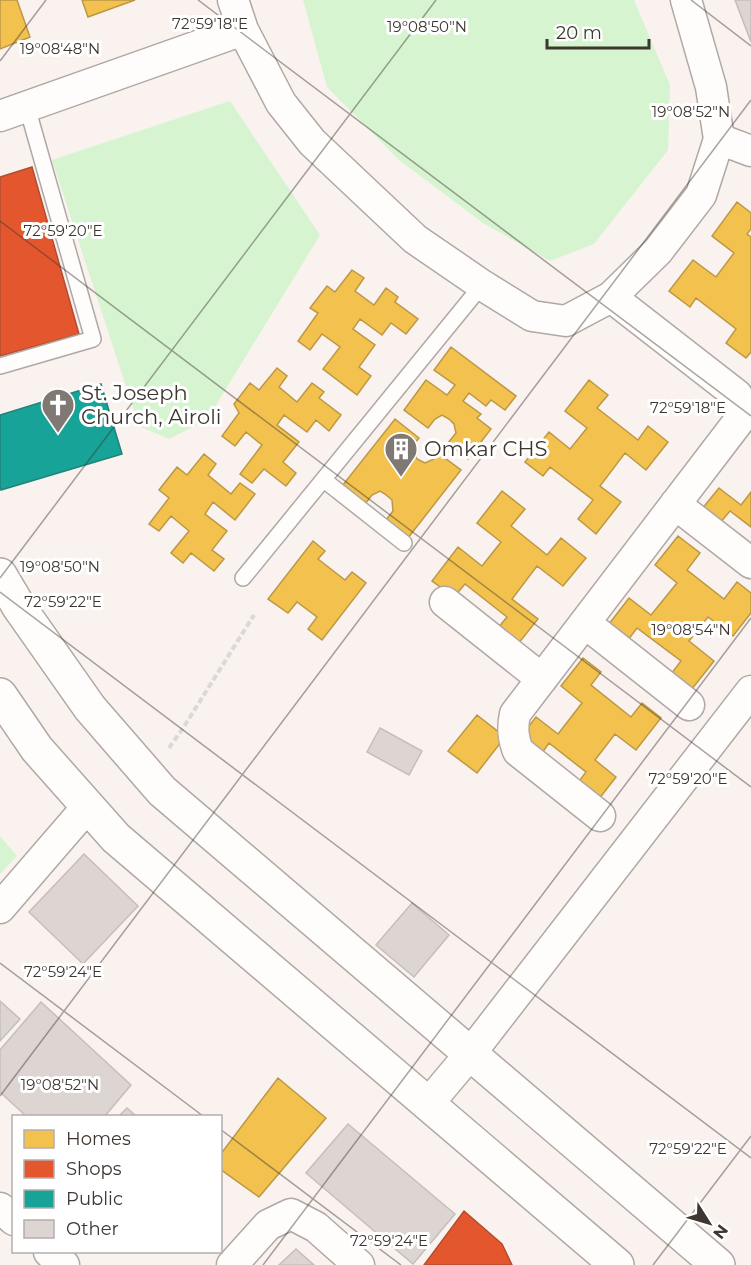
<svg xmlns="http://www.w3.org/2000/svg" width="751" height="1265" viewBox="0 0 751 1265" font-family="Montserrat,sans-serif">
<style>
.green{fill:#d7f4d0}
.homes{fill:#f2c14e;stroke:#bc9745;stroke-width:1.5}
.shops{fill:#e4572e;stroke:#b24d2f;stroke-width:1.5}
.public{fill:#17a398;stroke:#238279;stroke-width:1.5}
.building{fill:#dcd5d1;stroke:#c5beba;stroke-width:1.5}
.lines{fill:none;stroke-linecap:round;stroke-linejoin:round}
.lane-casing{stroke:#afa8a4;stroke-width:18}
.street-casing{stroke:#afa8a4;stroke-width:33}
.secondary-casing{stroke:#afa8a4;stroke-width:36}
.path{stroke:#dbd8d7;stroke-width:4;stroke-dasharray:6 3;stroke-linecap:butt}
.lane{stroke:#fefdfc;stroke-width:15}
.street{stroke:#fefdfc;stroke-width:30}
.secondary{stroke:#fefdfc;stroke-width:33}
.ticks{fill:none;stroke:#3e3631;stroke-width:1.5;stroke-opacity:0.45}
.labels{text-anchor:middle;stroke-width:6;stroke-linejoin:round;paint-order:stroke}
.poi-label{font-size:21px;fill:#3e3631;stroke:#fff;text-anchor:start}
.ticks-label{font-size:15px;text-anchor:middle;fill:#3e3631;stroke:#fff;stroke-width:6;stroke-linejoin:round;paint-order:stroke}
</style>
<rect width="100%" height="100%" fill="#faf2ee"/>
<path class="green" d="M303,0H634L670,85L668,150L594,244L550,261L483,223L399,160L327,87Z
M230,101L320,235L207,420L169,439L139,426L52,160Z
M0,836L17,856L0,874Z"/>
<path class="homes" d="M0,0H17L30,37L0,49Z
M82,0H135L88,17Z
M737,202L751,213V229L747,234L751,237V352L746,358L726,343L736,329L696,298L690,307L669,291L693,260L716,277L734,253L712,236Z
M352,270L364,278L355,291L374,305L386,288L398,297L395,302L418,319L406,334L391,323L382,335L360,319L353,329L375,345L359,367L371,376L357,395L323,369L340,347L322,334L310,350L298,341L318,313L310,308L327,286L335,292Z
M451,347L516,396L505,410L491,400L486,406L469,393L463,401L481,414L477,418L491,429L468,459L448,443L456,433L454,424L449,419L442,415L435,419L428,428L404,410L426,380L447,395L455,385L434,370Z
M277,368L287,376L279,387L297,402L312,383L324,392L319,398L341,415L329,431L316,420L307,432L284,415L277,425L299,442L283,462L296,473L286,486L264,469L252,483L240,474L262,445L246,432L235,446L222,436L239,413L234,404L250,383L259,390Z
M589,380L608,395L597,408L638,440L648,426L668,442L646,470L625,453L600,486L621,502L596,534L578,519L593,500L550,467L543,476L525,462L549,432L570,449L587,428L565,411Z
M395,419L419,438L414,444V454L417,459L425,463L434,459L438,453L461,470L408,538L386,520L393,511L392,500L385,494L380,491L372,495L365,504L342,486Z
M204,454L216,464L208,475L231,494L240,483L255,494L235,520L213,502L205,514L227,531L212,550L224,559L214,571L191,553L183,563L171,553L189,531L171,516L159,531L149,524L169,498L159,490L177,467L187,475Z
M719,488L741,505L751,492V527L730,511L715,529L697,515Z
M502,491L525,509L511,526L547,555L561,538L586,558L563,586L537,566L512,599L538,619L514,649L494,633L507,617L465,584L454,597L432,581L458,547L482,566L501,542L477,523Z
M678,536L700,553L687,570L724,599L737,582L751,593V613L733,636L708,617L689,641L714,661L688,694L668,678L681,661L637,628L625,644L605,629L629,598L651,615L677,583L655,565Z
M313,541L325,551L318,559L345,580L352,572L366,583L322,640L308,629L317,617L297,602L288,613L268,599Z
M583,658L601,672L591,685L631,717L642,703L661,718L636,750L615,734L595,760L616,777L595,804L574,788L586,772L549,743L537,760L516,743L536,717L558,734L582,703L561,686Z
M477,715L505,737L477,773L448,751Z
M278,1078L326,1118L259,1197L220,1169V1155Z"/>
<path class="shops" d="M32,167L79,334L0,356V177Z
M464,1211L502,1244L512,1265H424Z"/>
<path class="public" d="M101,384L122,454L1,490L0,486V415Z"/>
<path class="building" d="M735,0H751V42Z
M380,728L422,751L409,775L367,752Z
M84,854L138,906L83,964L29,912Z
M412,903L449,935L414,977L376,945Z
M0,1001L20,1019L0,1041Z
M41,1002L131,1085L105,1116H26L0,1092V1050Z
M127,1108L136,1116H119Z
M348,1124L455,1214L413,1264L306,1173Z
M296,1249L314,1265H279Z"/>
<g class="lines">
<g class="lane-casing">
<path id="lane" d="M0,366L93,339L27,107
M324,480L404,543
M243,578L482,285"/>
</g>
<g class="street-casing">
<path id="street" d="M233,0L243,30L281,103L312,142L415,239L482,285L532,316L566,321L611,297L658,251L701,195L719,139L711,87L686,0
M0,116L243,30
M719,139L751,151
M675,504L751,563
M445,602L542,679
M585,623L689,705
M600,816L518,751C513,738 512,728 515,714L738,422L743,409L737,395L611,297
M0,908L88,806
M428,1104L470,1054L751,691
M0,1208L14,1220
M49,1252L64,1265
M232,1265L268,1225L291,1214L316,1227L359,1265"/>
</g>
<g class="secondary-casing">
<path id="secondary" d="M0,575L19,607L90,708L162,791L718,1265
M0,695L37,749L116,838L617,1265"/>
</g>
<path class="path" d="M169,748L185,725L254,615"/>
<use href="#lane" class="lane"/>
<use href="#street" class="street"/>
<use href="#secondary" class="secondary"/>
</g>
<path class="ticks" d="M198,0L751,416M691,0L751,46M0,61L46,0M0,221L751,787M0,578L436,0M0,592L751,1158M0,963L203,1116M0,1096L751,100M220,1129L401,1265M263,1265L751,618M653,1265L751,1136"/>
<defs>
<g id="church-pin" transform="scale(1.725)"><path d="M0 17L-7.5 6A9.5 9.5 0 1 1 7.5 6Z" fill="#807873" stroke="#fff"/><path d="M-1.2-6h2.4v3.5h3.3v2.4h-3.3V6h-2.4V-.1h-3.3v-2.4h3.3Z" fill="#fff"/></g>
<g id="building-pin" transform="scale(1.725)"><path d="M0 17L-7.5 6A9.5 9.5 0 1 1 7.5 6Z" fill="#807873" stroke="#fff"/><path d="M-4-6H4V6H1V3H-1V6H-4ZM-2.5-4.3h1.7v1.8h-1.7ZM.8-4.3h1.7v1.8H.8ZM-2.5-1h1.7V.8h-1.7ZM.8-1h1.7V.8H.8Z" fill="#fff"/></g>
</defs>
<g fill-rule="evenodd">
<use href="#church-pin" x="58" y="405"/>
<use href="#building-pin" x="401" y="449"/>
</g>
<g class="labels">
<g class="poi-label">
<text x="81" y="400">St. Joseph<tspan x="81" dy="24">Church, Airoli</tspan></text>
<text x="424" y="456">Omkar CHS</text>
</g>
</g>
<g class="ticks-label">
<text x="210" y="29">72°59'18"E</text>
<text x="427" y="32">19°08'50"N</text>
<text x="60" y="54">19°08'48"N</text>
<text x="691" y="117">19°08'52"N</text>
<text x="63" y="236">72°59'20"E</text>
<text x="688" y="413">72°59'18"E</text>
<text x="60" y="572">19°08'50"N</text>
<text x="63" y="607">72°59'22"E</text>
<text x="691" y="635">19°08'54"N</text>
<text x="688" y="784">72°59'20"E</text>
<text x="63" y="977">72°59'24"E</text>
<text x="60" y="1090">19°08'52"N</text>
<text x="688" y="1154">72°59'22"E</text>
<text x="389" y="1246">72°59'24"E</text>
</g>
<rect x="12" y="1115" width="210" height="138" fill="#ffffff" stroke="#b2afad" stroke-width="1.5"/>
<rect x="24" y="1130" width="30" height="18" fill="#f2c14e" stroke="#b2afad" stroke-width="1.5"/>
<text x="66" y="1145" font-size="18" fill="#3e3631">Homes</text>
<rect x="24" y="1160" width="30" height="18" fill="#e4572e" stroke="#b2afad" stroke-width="1.5"/>
<text x="66" y="1175" font-size="18" fill="#3e3631">Shops</text>
<rect x="24" y="1190" width="30" height="18" fill="#17a398" stroke="#b2afad" stroke-width="1.5"/>
<text x="66" y="1205" font-size="18" fill="#3e3631">Public</text>
<rect x="24" y="1220" width="30" height="18" fill="#dcd5d1" stroke="#b2afad" stroke-width="1.5"/>
<text x="66" y="1235" font-size="18" fill="#3e3631">Other</text>
<g transform="translate(709 1223) rotate(127)" stroke="#ffffff" stroke-width="4.5" paint-order="stroke">
<path d="M0-4.5L10 22L0 15L-10 22Z" fill="#3e3631"/>
<text y="-9" font-size="16" font-weight="bold" text-anchor="middle" fill="#3e3631">N</text>
</g>
<path d="M547 39v9h102v-9" fill="none" stroke="#3e3631" stroke-width="3"/>
<text x="556" y="39" font-size="18" fill="#3e3631" stroke="#ffffff" stroke-width="4.5" paint-order="stroke">20 m</text>
</svg>
